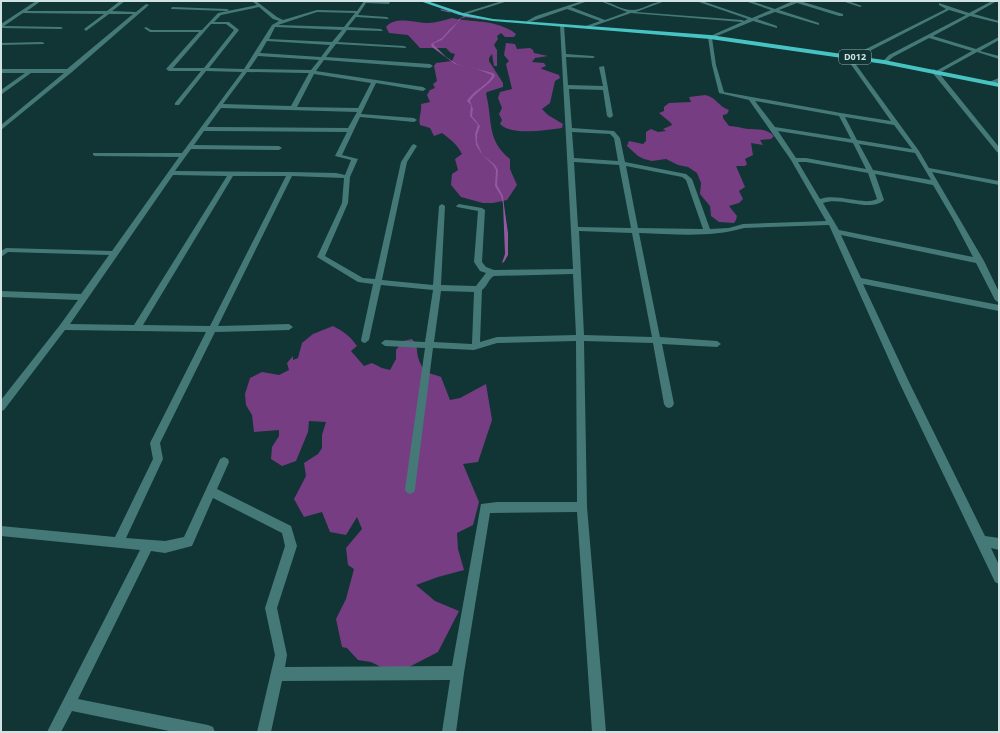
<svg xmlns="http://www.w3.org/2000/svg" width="1000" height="733" viewBox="0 0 1000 733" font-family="'Open Sans',sans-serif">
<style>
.forest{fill:#763d83}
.water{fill:#9358a0}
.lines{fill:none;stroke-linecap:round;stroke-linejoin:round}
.stream{stroke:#9358a0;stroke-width:1}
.minor{fill:#447978;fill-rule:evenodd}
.major{fill:#48c3c3;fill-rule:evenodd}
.labels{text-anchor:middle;stroke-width:4;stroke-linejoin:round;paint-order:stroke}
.shield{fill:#113434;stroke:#97aeae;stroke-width:1}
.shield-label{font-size:9px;font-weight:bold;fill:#d0e3e2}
</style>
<rect width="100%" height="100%" fill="#113434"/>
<path class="forest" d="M452,18C474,23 497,19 516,34L514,37H505L501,33L497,36L498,39L494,45L497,50V66H494L492,54L489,58V61L503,83V87L487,92L486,94C493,120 486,140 510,159V169L517,185L507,200L493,203H483L461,197L451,185L452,174L458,170L455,159L462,154C457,144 450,139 442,133L434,136L430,128L420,125C418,118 422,112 421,104L430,102L427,95L430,90L435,88L433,84L437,81L434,66L436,63L452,61L455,54L451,53L446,48H420L408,35L389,33L386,27C395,15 416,23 428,23C436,23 444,20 452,18Z
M506,43L515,44L517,49L530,48L533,50L534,53L548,56L535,58L532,62L544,63L546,66L541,68L542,69L559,75L560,78L555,81L550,103L542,109L548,115L563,124L562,128C546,130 512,136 500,124L502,120L499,114L502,108L498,98L500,92L512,89L506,64L509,61L504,55Z
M705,95C716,97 719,107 729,110L727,114L723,115V118L729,126C734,126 738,127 742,128C754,131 764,126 774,136L771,139L760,140L763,145L751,143L753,155L745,159L747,164L745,166H736L745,187L739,191L743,199L739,203L729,206L737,216L736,220L734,223L719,222L711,216L710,206L700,194L701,183L697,173L688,167L678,165L666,159L652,161L644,159L638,156L627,146L629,141L643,144L646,141V132L651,129L658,132L666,131L663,129L672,125L671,123L659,113L664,111V107L669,103L691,102L689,97Z
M333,326C343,331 350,336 357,346L351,351L364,366L372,363L382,368L390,370L396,359V350L403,341L412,339L417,345C416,353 419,365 426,371C429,374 437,375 441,377L450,400L460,398L486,384L492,420L478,462L463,464L479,502L473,525L457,533L458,549L464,570L438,577L416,585L435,601L459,611L438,652L409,667L387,670L371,662L358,660L347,648L342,647L336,619L346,599L354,569L348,565L346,548L362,529L357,517L346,535L330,532L322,512L304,517L294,499L306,476L304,463L318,454L322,448V435L326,422L309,421L308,432L296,461L282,466L271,459L272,447L279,436V430L254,432L252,415L246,405L245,394L250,378L262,372L279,375L289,370L287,363L293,356V360L298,358L302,343L313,334Z"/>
<path class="water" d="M449,12L493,21L466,17L461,18C459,22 445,37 442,40C439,41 436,42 433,44L446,57L457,64L493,73L495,75C493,83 476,91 470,101L473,109L472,116L480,126L477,135V142L482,154L495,165L498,170L497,185L503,196L504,205L508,233V255L504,262L502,263L505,254L503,204L501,196L495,186L496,170L493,165L481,153L476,145L475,134L478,125L470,116L471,105L467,101C472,91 490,84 492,75L474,68L455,64L432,47L431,44L442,38L450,29L458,22L459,19L464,16Z"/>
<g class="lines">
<path class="stream" d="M441,10L450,12"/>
<path class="minor" d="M36,1H41L27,11H107L120,1H125L112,11L136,12L146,4L149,5L72,72L1,130V125L64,73H31L2,94L1,90L25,73H1V69H67L133,14H109L86,31L84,29L104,14L23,13L4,26L61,27L63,28L61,29L1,28V24Z
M254,1H256L277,17L283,20L317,10L357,11L364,1L390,2L389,4L366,3L358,15L387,17L389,19L356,17L348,27L381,29L383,31L347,30L338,42L404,46L406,47V48L336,44L326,57L430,64L433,66L430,68L324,60L316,71L423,87L426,89L423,91L376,83L361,114L414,118L417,120L414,122L360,117L342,155L358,159L350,177L348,203L325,256L363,278L375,279L401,162L412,145L414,144L417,146L407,162L382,280L433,285L439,206L442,204L445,206L441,285L476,286L486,273L480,271L474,262L478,211L457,207L456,206L459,204L482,208L485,210L482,262L486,267L494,270L573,269L560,25L562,24L564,25L566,54L593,56L595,57L593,58L566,57L568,85L603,86L599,67L604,66L613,116L610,118L607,116L603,90L569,89L572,128L614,131L620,138L625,162L686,174L692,179L710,229L729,228L743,224L826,221L791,160L749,100L719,93L712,65L708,37L742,22L631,13L588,28L586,26L600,21L567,9L527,23V21L536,16L582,1H588L571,7L605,20L627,12L600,1C611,1 620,10 631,10C640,11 654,1 665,1L636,12L742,20L744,21L748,19L696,1H702L752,18L771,10L745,1H751L775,9L793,1H800L843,14V16H839L797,3L779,10L819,23V25L775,12L757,19L777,26V28L753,21L712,38L716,65L724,92L841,113L891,121L845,56L849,55L919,151L929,168L999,181V185L932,172L984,261L999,292V303L995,300L976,263L841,235L861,278L999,305V311L863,284L909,382L985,536L999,538V550L991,548L999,565V584L995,582L899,382L829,225L744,228C710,238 673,234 639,233L660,337L717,341L721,344L717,347L662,344L674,404L672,407L669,408L666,407L664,404L653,343L584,341L587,507L606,732H592L577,512L490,513L464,673L456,732H442L450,680L282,681L271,732H257L275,655L265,608L285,546L282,533L213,498L192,546L165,553L151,551L78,699L208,725L213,727L215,732H174L72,711L61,732H47L140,550L1,536V526L115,537L153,459L150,443L206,332L65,330L4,410L1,411V400L60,325L78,300L1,297V291L81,294L109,255L8,252L1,257V251L6,248L112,251L179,157L95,156L93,155V153H182L242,72L206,71L179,105H175V103L201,71H169L166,69L199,32H150L144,28L146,27L151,30H202L218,13L257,5L253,2ZM259,7L273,19L279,21L272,25L244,69L209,68L239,30L229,22H214L221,15ZM317,12L355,13L344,27L278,25ZM211,24H226L234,30L204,68H173ZM275,27L342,30L332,42L269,39ZM267,41L330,45L321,57L260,53ZM258,56L319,60L311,70L249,69ZM247,72L305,73H309L291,106L223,104ZM314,74L371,83L358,108L297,107ZM755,101L839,116L851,139L775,127ZM221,108L357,112L348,128L207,127ZM845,117L894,125L912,149L857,140ZM204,131L347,132L335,156L351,160L345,175L336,173L290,172L175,171L191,149L279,150L282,148L279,146L194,145ZM778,131L853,143L866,169L806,158H796ZM572,132L610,134L614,138L618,161L574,158ZM859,144L915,153L931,180L873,170ZM574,162L619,165L631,228L578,227ZM798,162H806L868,173L877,199C863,206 839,193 820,199ZM626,166L682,177L686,180L703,229L638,228ZM875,174L933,185L953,219L973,257L839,230L823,203C841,196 870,213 884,200ZM173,175L227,176L134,325L70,324ZM233,176H286L210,326L143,325ZM292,176L344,178L342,203L317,257L358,282L373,284L361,340L362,342L365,343L369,340L381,285L433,290L425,342L385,340L381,343L385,346L425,348L405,489L406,492L410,494L414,492L415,489L433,348L474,350L497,343L576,341L577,502H497L481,504L452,666L285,667L287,655L277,608L297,546L291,526L217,489L229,462L228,459L224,457L220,459L184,537L165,541L126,538L163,459L160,443L215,332L289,330L293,327L289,324L218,326ZM579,231L632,233L652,337L584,335ZM573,274L576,335L497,337L480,342L482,290C488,286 488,279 494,276ZM441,291L474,292L472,344L434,342Z
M502,1H508L464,15L460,14Z
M842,1H848L862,6L860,7Z
M992,1H997L974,14L999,21V23L970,16L933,36L976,49L999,37V40L980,51L999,56V59L977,52L939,73L999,147V153L997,152L931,71L934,69L936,71L972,51L929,38L893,57L886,63L882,62L889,55L966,15L949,10L862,55L860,59L856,58L858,53L946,9L939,5V3L969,13Z
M172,7L227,9L229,10L227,11L171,9Z
M42,42L44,43V44L1,45V43Z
M999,78V82L989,85L986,83Z"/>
<path class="major" d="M420,1H427L463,13L493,19L710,35L884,60L999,83V87L884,64L710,39L493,21L460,15Z"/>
</g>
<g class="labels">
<rect class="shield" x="839" y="50" width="32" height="14" rx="3"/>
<g class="shield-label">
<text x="855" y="60">D012</text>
</g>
</g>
<rect width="1000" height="733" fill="none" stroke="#d0e3e2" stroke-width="4"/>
</svg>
